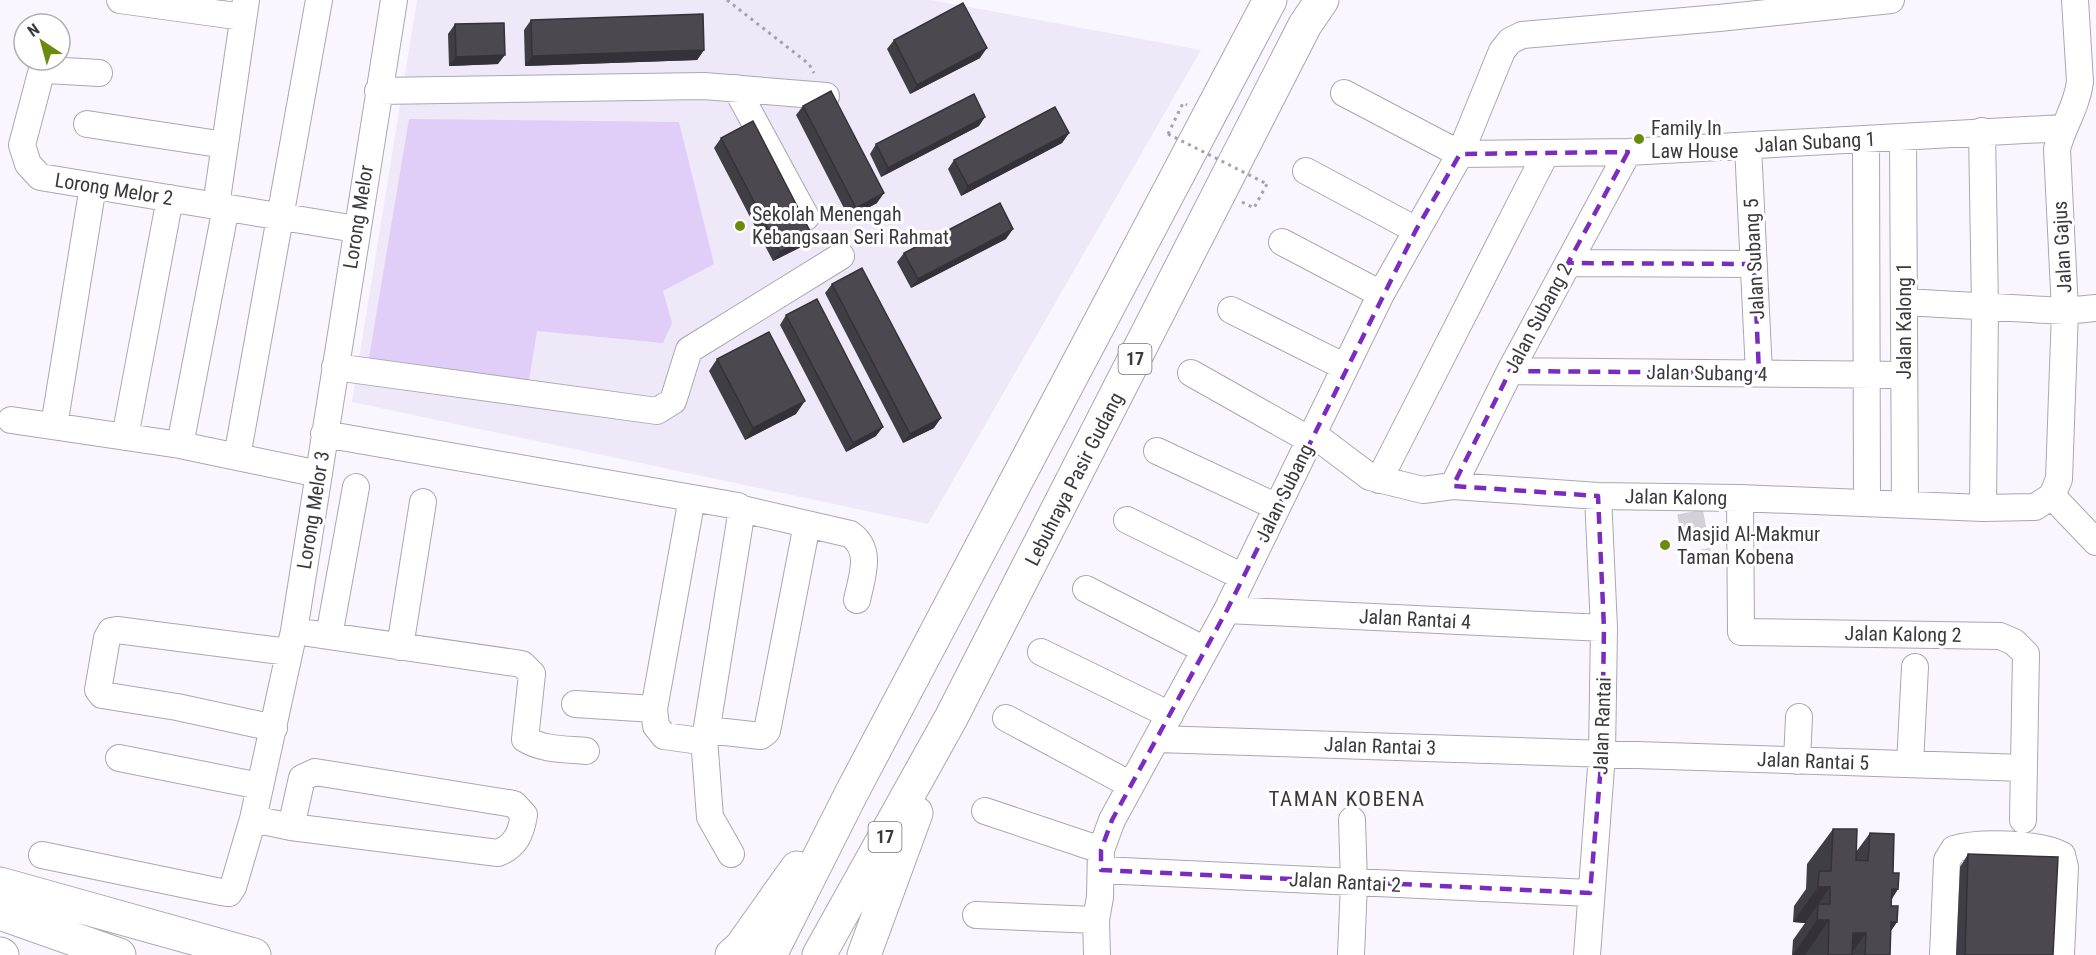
<svg xmlns="http://www.w3.org/2000/svg" width="2096" height="955" viewBox="0 0 2096 955" font-family="'Roboto Condensed',sans-serif">
<style>
.built{fill:#efe8f9}
.park{fill:#e0cdf8}
.lines{fill:none;stroke-linecap:round;stroke-linejoin:round}
.minor-tunnel{stroke:#d4d0d8;stroke-width:26;stroke-dasharray:26 13;stroke-linecap:butt}
.minor-casing{stroke:#aaa7b0;stroke-width:28}
.highway-casing{stroke:#aaa7b0;stroke-width:35}
.path{stroke:#a5a2a8;stroke-width:3;stroke-dasharray:3 4.5;stroke-linecap:butt}
.minor{stroke:#fff;stroke-width:26}
.highway{stroke:#fff;stroke-width:33}
.path-bridge{stroke:#a5a2a8;stroke-width:3;stroke-dasharray:3 4.5;stroke-linecap:butt}
.wall{fill:#403e45}
.shaded-wall{fill:#343238}
.building{fill:#4b4850;stroke:#343238;stroke-width:1.5}
.marked{fill:none;stroke:#7b2cbf;stroke-width:4.5;stroke-dasharray:12 8;stroke-linejoin:round}
.poi-dot{fill:#6b8b0c;stroke:#fff;stroke-width:2}
.labels{text-anchor:middle;stroke-width:6;stroke-linejoin:round;paint-order:stroke}
.shield{fill:#fff;stroke:#767477;stroke-width:1.5}
.shield-label{font-size:18px;font-weight:bold;fill:#3b393d}
.poi-label{font-size:20px;fill:#3b393d;stroke:#fff;text-anchor:start}
.street-label{font-size:20px;fill:#3b393d;stroke:#fff}
.neighbourhood-label{font-size:21px;letter-spacing:1.5px;fill:#3b393d;stroke:#fff}
</style>
<rect width="100%" height="100%" fill="#faf6ff"/>
<path class="built" d="M417,0H931L1201,50L928,524L352,402Z"/>
<path class="park" d="M409,119L679,122L714,264L663,291L672,323L663,343L537,331L529,380L369,358Z"/>
<g class="lines">
<path class="minor-tunnel" d="M1690,512L1698,554"/>
<g class="minor-casing">
<path id="minor" d="M120,0L243,17
M99,73L47,70L41,73L22,145L28,164L40,177L356,229
M736,88L806,217
M378,91L704,86L826,96
M1344,93L1460,154L1628,152L2063,128
M87,124L225,145
M1982,131L1985,307L1983,508
M1903,137L1905,504
M1866,139L1867,503
M1748,146L1759,373
M1306,171L1416,230
M216,206L246,0
M1282,242L1381,294
M1568,263L1754,264
M1904,302L2065,311L2096,308
M1231,310L1345,367
M335,367L657,411L673,401L689,350L841,256
M1510,371L1904,375
M1191,373L1310,440
M11,420L180,445L319,474
M54,426L93,186
M324,434L738,506L742,509L850,534C873,550 862,576 857,600
M1313,434L1370,477L1423,490L1453,486L1598,496L1740,498L1983,508L2035,507L2052,496
M125,437L170,198
M180,445L226,207
M1157,451L1277,507
M237,457L319,0
M1379,480L1546,153
M1453,486L1510,371L1628,152
M2052,496L2059,479L2065,311L2057,149C2063,126 2077,106 2080,82L2075,0
M2052,496L2096,542
M692,498L654,709L656,726L664,736L700,741L706,733L742,509
M1740,498L1741,632L2000,636L2014,642L2026,654L2023,820
M1127,520L1243,577
M1086,589L1205,650
M1227,610L1604,628
M294,631L522,664L532,674L525,739C543,750 565,749 586,751
M329,636L356,487
M400,647L423,502
M1041,652L1170,715
M575,704L654,709
M1006,718L1131,785
M274,728L177,707L102,695L98,690L107,638L111,631L117,630L289,652
M707,730L761,736L767,731L807,524
M704,738L710,817L731,854
M1157,739L2024,768
M119,758L260,786
M1797,761L1799,717
M1910,764L1915,667
M985,811L1101,850
M253,819L291,827L498,853C516,846 521,833 524,815L514,804L315,772L302,778L291,827
M42,855L221,892L229,893L233,887L253,819L294,631L394,0
M1101,870L1590,893
M976,915L1096,920
M1097,955L1096,920L1100,897L1101,850L1112,820L1227,610L1381,294L1460,154L1502,51L1510,41L1522,35L1719,18L1891,0
M1351,955L1354,883L1352,820
M1587,955L1602,754L1604,628L1598,496
M1943,955L1947,860L1954,849C1979,841 2039,843 2062,855L2065,867L2061,955"/>
</g>
<g class="highway-casing">
<path id="highway" d="M0,884L254,955
M0,913L119,955
M0,954L2,955
M732,955L741,947L797,868
M770,955L851,794L1270,0
M819,955L951,718L1305,25L1322,0
M864,955L916,813"/>
</g>
<path class="path" d="M727,0L809,64L814,73
M1168,134L1183,103L1187,105
M1242,202L1254,208L1267,184"/>
<use href="#minor" class="minor"/>
<use href="#highway" class="highway"/>
<path class="path-bridge" d="M1168,134L1267,184"/>
</g>
<path class="wall" d="M531,20L704,50L697,60L525,66L524,30Z
M455,24L498,64L449,66L448,34Z
M894,40L980,58L910,94L887,49Z
M803,106L877,203L849,218L796,115Z
M979,126L881,177L870,154L876,144Z
M1069,133L1062,143L961,196L948,169L954,160Z
M721,138L812,235L805,245L773,261L714,148Z
M1006,239L911,288L897,262L904,253Z
M832,284L934,428L903,443L825,293Z
M786,315L876,436L846,452L780,325Z
M717,359L796,414L745,440L709,371Z
M1833,829L1856,852L1870,833L1893,873L1898,889L1892,899L1891,906L1897,922L1890,932V955H1792L1793,940L1805,923L1793,922L1794,906L1806,889L1807,864Z
M1968,854L2053,955H1956L1960,867Z"/>
<path class="shaded-wall" d="M987,48L980,58L910,94L917,85Z
M704,50L697,60L525,66L532,56Z
M505,55L498,64L449,66L456,57Z
M985,117L979,126L881,177L888,168Z
M1069,133L1062,143L961,196L968,186Z
M884,193L877,203L849,218L856,208Z
M1013,229L1006,239L911,288L918,279Z
M812,235L805,245L773,261L780,252Z
M805,401L796,414L745,440L753,428Z
M941,418L934,428L903,443L910,434Z
M883,427L876,436L846,452L853,443Z
M1818,887H1830L1805,923L1793,922Z
M1892,889H1898L1873,925Z
M1817,920H1829L1805,955H1793Z
M1891,922H1897L1874,955Z
M1853,933H1866L1850,955Z"/>
<path class="building" d="M963,3L987,48L917,85L894,40Z
M703,14L704,50L532,56L531,20Z
M504,23L505,55L456,57L455,24Z
M831,91L884,193L856,208L803,106Z
M974,94L985,117L888,168L876,144Z
M1055,107L1069,133L968,186L954,160Z
M753,121L812,235L780,252L721,138Z
M1000,203L1013,229L918,279L904,253Z
M862,268L941,418L910,434L832,284Z
M817,299L883,427L853,443L786,315Z
M769,332L805,401L753,428L717,359Z
M1833,829H1857L1856,860L1868,861L1870,833L1894,834L1893,873H1899L1898,889H1892L1891,906H1898L1897,922H1891L1890,955H1865L1866,933H1853L1852,955H1828L1829,920H1817L1818,904H1830V887H1818L1819,871H1831Z
M1968,854L2058,857L2053,955H1965Z"/>
<path class="marked" d="M1628,152L1568,263L1754,264L1759,373L1510,371L1453,486L1598,496L1604,628L1602,754L1590,893L1101,870V850L1112,820L1227,610L1416,230L1460,154Z"/>
<g class="poi-dot">
<circle cx="1639" cy="139" r="6"/>
<circle cx="740" cy="226" r="6"/>
<circle cx="1665" cy="545" r="6"/>
</g>
<g class="labels">
<g class="shield">
<rect x="1118.5" y="344" width="33" height="30" rx="4.5"/>
<rect x="868.5" y="822" width="33" height="30" rx="4.5"/>
</g>
<g class="shield-label">
<text x="1135" y="365">17</text>
<text x="885" y="843">17</text>
</g>
<g class="poi-label">
<text x="1651" y="135">Family In<tspan x="1651" dy="23">Law House</tspan></text>
<text x="752" y="221">Sekolah Menengah<tspan x="752" dy="23">Kebangsaan Seri Rahmat</tspan></text>
<text x="1677" y="541">Masjid Al-Makmur<tspan x="1677" dy="23">Taman Kobena</tspan></text>
</g>
<g class="street-label">
<text transform="translate(1815 142) rotate(-3)" y="7">Jalan Subang 1</text>
<text transform="translate(114 189) rotate(9)" y="7">Lorong Melor 2</text>
<text transform="translate(358 217) rotate(-81)" y="7">Lorong Melor</text>
<text transform="translate(2062 247) rotate(-93)" y="7">Jalan Gajus</text>
<text transform="translate(1754 259) rotate(-93)" y="7">Jalan Subang 5</text>
<text transform="translate(1538 318) rotate(-62)" y="7">Jalan Subang 2</text>
<text transform="translate(1904 321) rotate(-90)" y="7">Jalan Kalong 1</text>
<text transform="translate(1707 373) rotate(1)" y="7">Jalan Subang 4</text>
<text transform="translate(1074 479) rotate(-63)" y="7">Lebuhraya Pasir Gudang</text>
<text transform="translate(1284 493) rotate(-64)" y="7">Jalan Subang</text>
<text transform="translate(1676 497) rotate(1)" y="7">Jalan Kalong</text>
<text transform="translate(313 510) rotate(-81)" y="7">Lorong Melor 3</text>
<text transform="translate(1415 619) rotate(3)" y="7">Jalan Rantai 4</text>
<text transform="translate(1903 634) rotate(1)" y="7">Jalan Kalong 2</text>
<text transform="translate(1602 726) rotate(-88)" y="7">Jalan Rantai</text>
<text transform="translate(1380 746) rotate(2)" y="7">Jalan Rantai 3</text>
<text transform="translate(1813 761) rotate(2)" y="7">Jalan Rantai 5</text>
<text transform="translate(1345 882) rotate(3)" y="7">Jalan Rantai 2</text>
</g>
<g class="neighbourhood-label">
<text x="1347" y="806">TAMAN KOBENA</text>
</g>
</g>
<g transform="translate(42 42) rotate(324)"><circle r="28" fill="#ffffff" stroke="#b1b0b1" stroke-width="1.5"/>
<path d="M0-4.5L10 22L0 15L-10 22Z" fill="#6b8b0c"/>
<text y="-9" font-size="16" font-weight="bold" text-anchor="middle" fill="#3b393d">N</text>
</g>
</svg>
